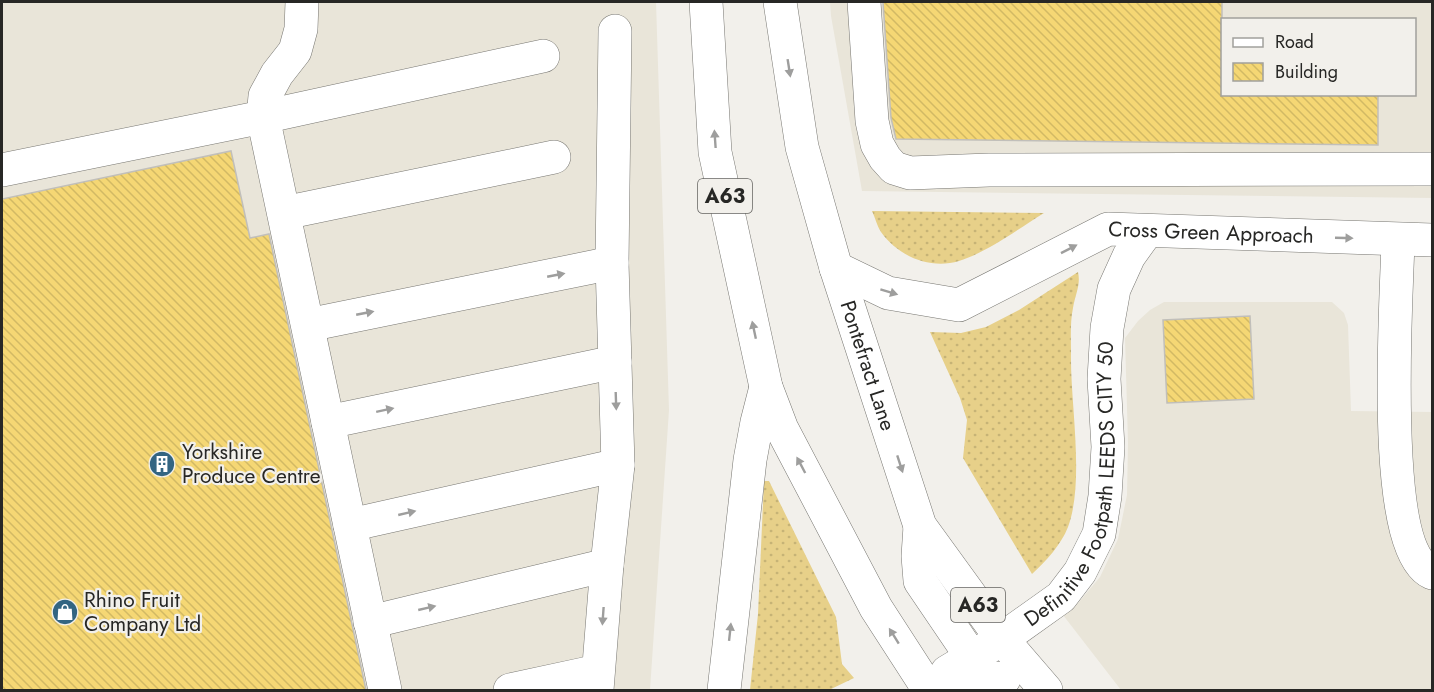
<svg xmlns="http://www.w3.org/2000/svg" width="1434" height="692" viewBox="0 0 1434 692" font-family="Jost,sans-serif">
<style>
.built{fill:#e9e5d9;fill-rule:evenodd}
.grass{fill:url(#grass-dots)}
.building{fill:url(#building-back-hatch);stroke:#c1bfba;stroke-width:1.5}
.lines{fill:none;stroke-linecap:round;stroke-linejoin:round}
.minor-casing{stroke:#777671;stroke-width:34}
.highway-casing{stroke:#777671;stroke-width:34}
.minor{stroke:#fff;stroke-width:33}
.highway{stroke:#fff;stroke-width:33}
.oneway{fill:#9e9e9d}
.labels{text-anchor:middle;stroke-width:4.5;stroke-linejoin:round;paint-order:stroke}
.shield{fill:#f2f0eb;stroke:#646360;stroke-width:1.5}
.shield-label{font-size:20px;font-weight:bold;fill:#272725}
.street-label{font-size:21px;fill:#272725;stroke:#f2f0eb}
.poi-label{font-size:21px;fill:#272725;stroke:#f2f0eb;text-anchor:start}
</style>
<defs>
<pattern id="grass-dots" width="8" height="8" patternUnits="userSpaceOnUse" patternTransform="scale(1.5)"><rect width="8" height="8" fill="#e7d089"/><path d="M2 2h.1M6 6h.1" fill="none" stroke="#c6b376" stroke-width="1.8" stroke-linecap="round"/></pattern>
<pattern id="building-back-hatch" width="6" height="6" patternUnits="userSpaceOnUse" patternTransform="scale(1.5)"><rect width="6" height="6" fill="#f5d774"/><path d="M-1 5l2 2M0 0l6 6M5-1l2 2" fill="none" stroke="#d2b964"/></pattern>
</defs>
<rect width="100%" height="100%" fill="#f2f0eb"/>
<path class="built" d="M2,2H656L669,410L650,690H2Z
M830,2H1432V198L862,191L831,16ZM1222,20H1414V94H1222Z
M1164,302H1332L1344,313L1348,325L1351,411L1432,412V690H1121L1063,615L1079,602L1100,577L1118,539L1127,495L1128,443L1125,338L1138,321L1150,310Z"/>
<path class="grass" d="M872,211L1044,213C1018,229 988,252 959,261C930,270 898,256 881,232C877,226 875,217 872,211Z
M1078,272C1081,285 1075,295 1073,308C1070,322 1071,339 1071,353C1070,403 1085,481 1068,527C1061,545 1046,561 1032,574L963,458L967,420L960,398L930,332L961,333L986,327L1019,310Z
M764,481H769L836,617L842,664L854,678L829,690H750L758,614Z"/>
<path class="building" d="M883,2H1222V94H1378V145L896,139L891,118Z
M231,151L250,238L269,234L366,690H2V199Z
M1250,316L1254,399L1167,403L1163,320Z"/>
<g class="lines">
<g class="minor-casing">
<g id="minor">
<path d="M302,2L301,29L295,51L277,74L265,96L263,117L385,690"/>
<path d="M864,2L872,121L877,144L885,158L894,168L910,173L989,170L1432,169"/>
<path d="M2,170L263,117L543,56"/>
<path d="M284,213L554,157"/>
<path d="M1398,240C1397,297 1378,549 1432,573"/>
<path d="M612,263L615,31"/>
<path id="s1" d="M836,268L888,293L959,305L1108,229L1432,240"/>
<path d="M308,325L612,263L618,465L607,565L597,690"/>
<path d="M328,422L615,362"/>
<path d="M350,525L618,465"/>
<path d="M370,622L607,565"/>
<path id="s2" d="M947,672L1002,639L1061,597L1080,572L1099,534L1105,496L1108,447L1104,379L1107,328L1114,289L1129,256L1147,231"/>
<path d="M510,690L598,671"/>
<path d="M724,690L750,460L757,422L766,387"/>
</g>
</g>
<g class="highway-casing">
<g id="highway">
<path d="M706,2L715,152L766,387L782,429L876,608L929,690"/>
<path id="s3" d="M780,2L802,147L836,268L920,526L1002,639L1046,690"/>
<path d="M920,526L918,556L920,581L994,690"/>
<path d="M925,686L984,677L1004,679"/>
</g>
</g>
<use href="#minor" class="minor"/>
<use href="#highway" class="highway"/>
</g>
<defs><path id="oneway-solid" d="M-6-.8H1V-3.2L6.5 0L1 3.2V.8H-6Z" transform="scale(1.5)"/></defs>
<g class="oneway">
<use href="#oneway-solid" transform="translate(789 68) rotate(81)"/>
<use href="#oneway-solid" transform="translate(715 139) rotate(-94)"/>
<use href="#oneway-solid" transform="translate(1344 238) rotate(2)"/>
<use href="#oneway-solid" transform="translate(1069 249) rotate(-27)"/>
<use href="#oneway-solid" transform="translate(556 275) rotate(-11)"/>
<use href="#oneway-solid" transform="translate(889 292) rotate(17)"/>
<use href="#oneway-solid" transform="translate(365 313) rotate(-11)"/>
<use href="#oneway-solid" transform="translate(754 330) rotate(-102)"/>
<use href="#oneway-solid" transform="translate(616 401) rotate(88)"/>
<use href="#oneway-solid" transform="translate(385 410) rotate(-12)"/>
<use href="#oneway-solid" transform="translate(900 464) rotate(72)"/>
<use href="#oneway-solid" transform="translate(801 465) rotate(-118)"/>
<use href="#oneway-solid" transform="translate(407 513) rotate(-13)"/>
<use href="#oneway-solid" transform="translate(427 608) rotate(-13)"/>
<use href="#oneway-solid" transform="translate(603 616) rotate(94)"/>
<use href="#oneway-solid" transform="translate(730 632) rotate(-84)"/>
<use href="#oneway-solid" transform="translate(894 636) rotate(-122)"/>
</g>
<defs>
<g id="building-disc" transform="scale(1.35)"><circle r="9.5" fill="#336582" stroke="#f2f0eb"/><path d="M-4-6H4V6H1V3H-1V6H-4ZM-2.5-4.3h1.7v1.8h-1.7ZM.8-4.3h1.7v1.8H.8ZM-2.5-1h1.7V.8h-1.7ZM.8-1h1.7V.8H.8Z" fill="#fff"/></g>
<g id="shop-disc" transform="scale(1.35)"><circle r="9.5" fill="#336582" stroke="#f2f0eb"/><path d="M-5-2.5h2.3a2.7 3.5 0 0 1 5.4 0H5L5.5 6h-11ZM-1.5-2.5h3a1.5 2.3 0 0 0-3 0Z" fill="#fff"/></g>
</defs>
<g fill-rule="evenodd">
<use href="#building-disc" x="162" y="464"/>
<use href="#shop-disc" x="65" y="612"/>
</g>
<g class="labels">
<g class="shield">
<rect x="698" y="179" width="54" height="34" rx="4.5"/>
<rect x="951" y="588" width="54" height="34" rx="4.5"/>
</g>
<g class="shield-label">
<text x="725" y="203">A63</text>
<text x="978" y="612">A63</text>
</g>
<g class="street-label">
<text dy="7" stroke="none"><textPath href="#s1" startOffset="400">Cross Green Approach</textPath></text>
<text dy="7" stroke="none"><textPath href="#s3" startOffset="375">Pontefract Lane</textPath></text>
<text dy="7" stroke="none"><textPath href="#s2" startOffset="249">Definitive Footpath LEEDS CITY 50</textPath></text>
</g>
<g class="poi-label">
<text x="182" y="459">Yorkshire<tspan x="182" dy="24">Produce Centre</tspan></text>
<text x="84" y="607">Rhino Fruit<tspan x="84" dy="24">Company Ltd</tspan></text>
</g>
</g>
<rect width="1434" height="692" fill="none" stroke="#272725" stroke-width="6"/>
<rect x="1221" y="18" width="195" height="78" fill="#f2f0eb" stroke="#a1a09c" stroke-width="1.5"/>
<rect x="1233" y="38" width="30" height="9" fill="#ffffff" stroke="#a1a09c" stroke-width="1.5"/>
<text x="1275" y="48" font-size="18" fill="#272725">Road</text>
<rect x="1233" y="63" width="30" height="18" fill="url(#building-back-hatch)" stroke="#a1a09c" stroke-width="1.5"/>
<text x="1275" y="78" font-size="18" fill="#272725">Building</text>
</svg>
